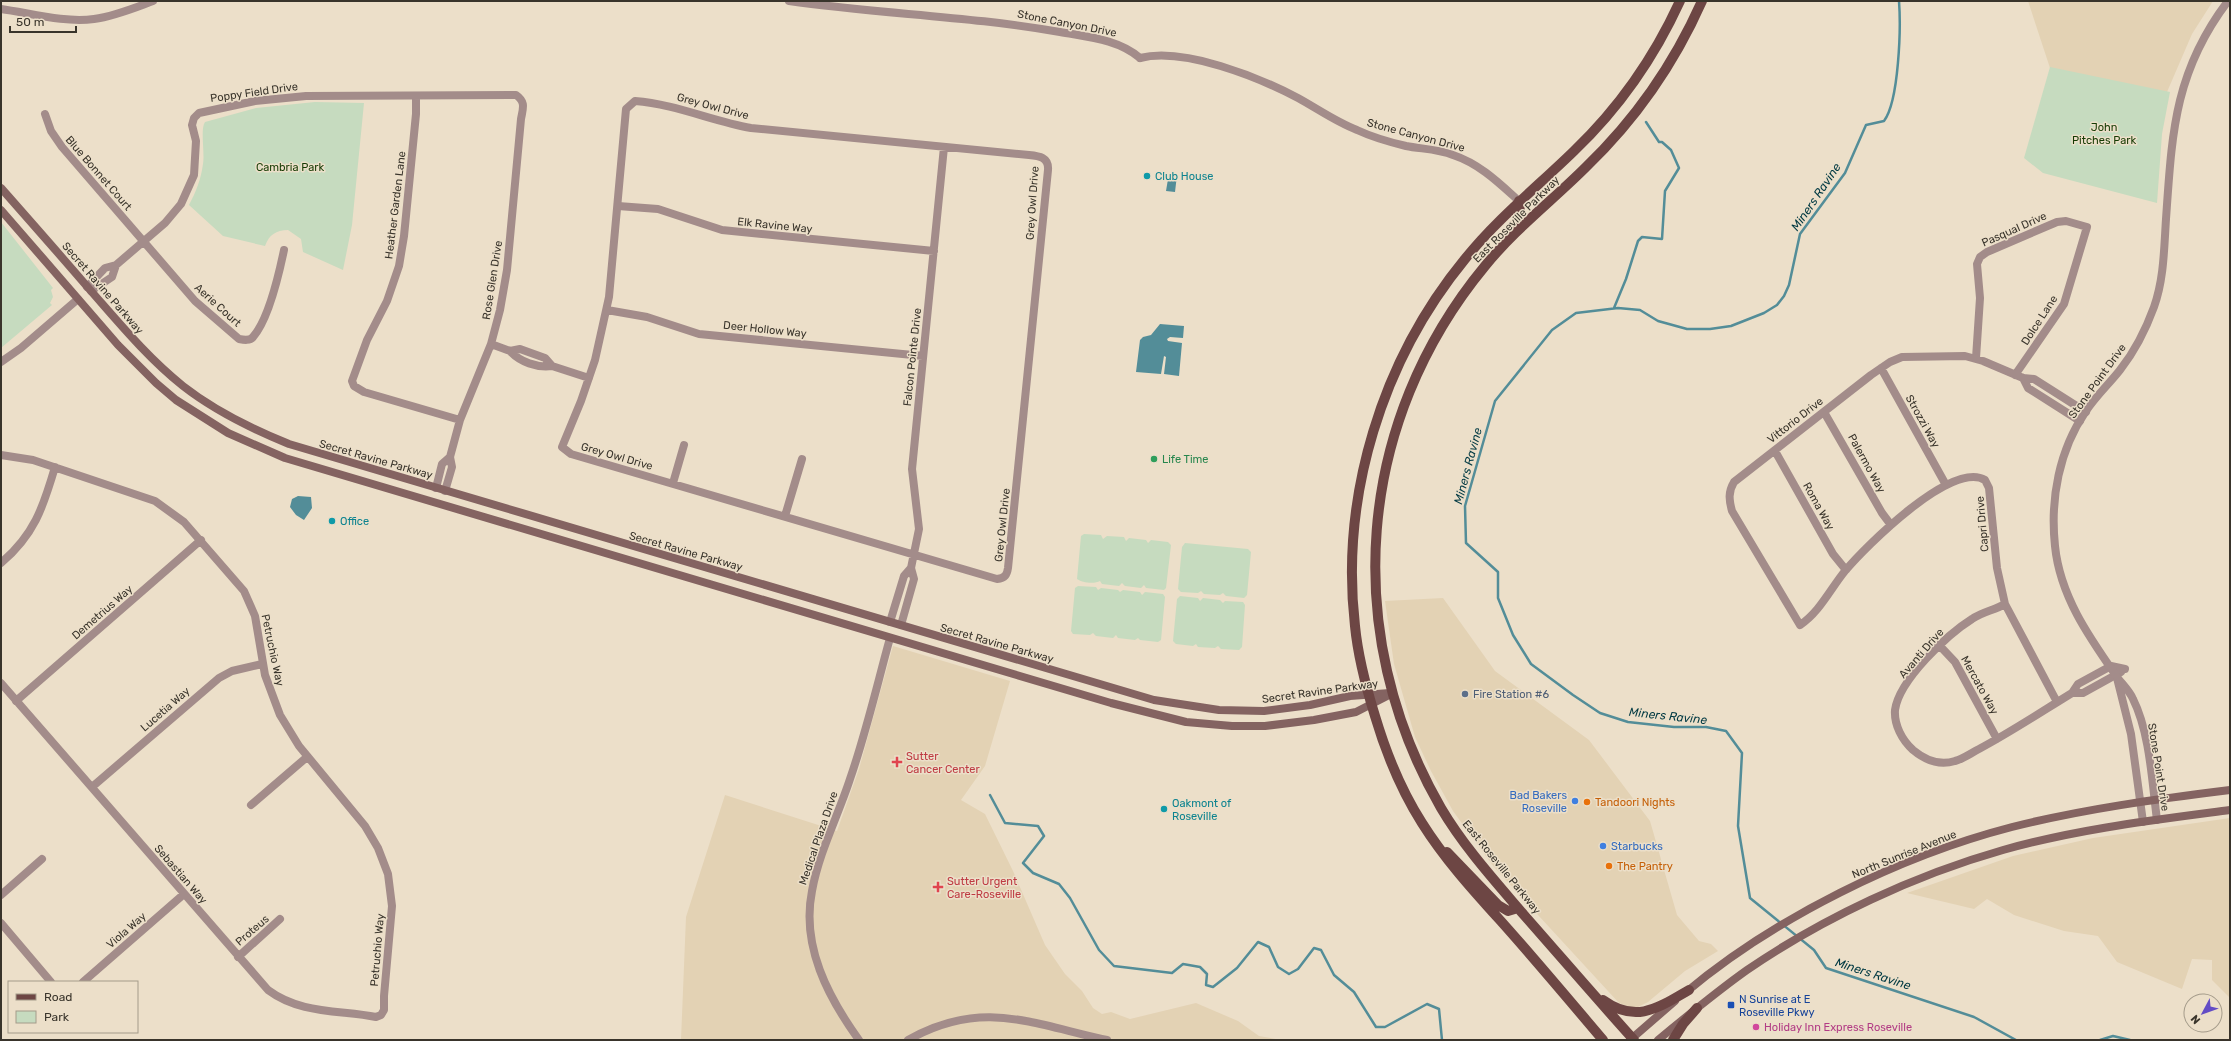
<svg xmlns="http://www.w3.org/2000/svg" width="2231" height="1041" viewBox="0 0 2231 1041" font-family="Rubik,sans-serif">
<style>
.built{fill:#e3d2b4}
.green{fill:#c6dbbf}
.water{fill:#538d98}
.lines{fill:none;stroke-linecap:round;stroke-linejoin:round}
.stream{stroke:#538d98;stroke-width:2.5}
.minor{stroke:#a38c8a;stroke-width:8}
.tertiary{stroke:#a38c8a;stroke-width:8}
.secondary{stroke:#846361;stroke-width:8}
.primary{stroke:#6d4644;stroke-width:10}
.culture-dot{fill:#0f9aa8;stroke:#ecdfc9;stroke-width:1.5}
.leisure-dot{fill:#2e9e5b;stroke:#ecdfc9;stroke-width:1.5}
.service-dot{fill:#5c6f8a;stroke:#ecdfc9;stroke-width:1.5}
.health-dot{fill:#e0444e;stroke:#ecdfc9;stroke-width:1.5}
.shop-dot{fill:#3f7fe0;stroke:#ecdfc9;stroke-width:1.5}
.food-dot{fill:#e8710a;stroke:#ecdfc9;stroke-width:1.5}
.transit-dot{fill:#1a4fb4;stroke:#ecdfc9;stroke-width:1.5}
.hotel-dot{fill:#d1479c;stroke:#ecdfc9;stroke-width:1.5}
.labels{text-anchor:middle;stroke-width:3;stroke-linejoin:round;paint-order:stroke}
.street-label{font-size:11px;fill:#39342b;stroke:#ecdfc9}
.park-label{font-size:11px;fill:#153b03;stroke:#ecdfc9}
.culture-label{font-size:11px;fill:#0d838f;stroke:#ecdfc9;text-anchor:start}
.leisure-label{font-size:11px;fill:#27864d;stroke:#ecdfc9;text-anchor:start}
.service-label{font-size:11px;fill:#4e5e75;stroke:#ecdfc9;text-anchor:start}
.health-label{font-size:11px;fill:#be3a42;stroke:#ecdfc9;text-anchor:start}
.shop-label{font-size:11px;fill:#366cbe;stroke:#ecdfc9;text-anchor:end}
.food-label{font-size:11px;fill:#c56008;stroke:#ecdfc9;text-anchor:start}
.transit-label{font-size:11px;fill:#164399;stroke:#ecdfc9;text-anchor:start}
.hotel-label{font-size:11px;fill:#b23c85;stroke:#ecdfc9;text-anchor:start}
.water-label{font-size:12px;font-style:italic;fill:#003942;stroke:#ecdfc9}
</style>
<rect width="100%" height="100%" fill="#ecdfc9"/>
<path class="built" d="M2028,1H2213L2192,34L2167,92L2050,68Z
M1443,598L1495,671L1589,740L1650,821L1677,915L1699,941L1711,944L1718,951L1685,971L1648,1002L1638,1007H1629L1619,1003L1494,867L1453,811L1431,771L1415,737L1394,664L1385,601Z
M893,646L1010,681L985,766L961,800L985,814L1013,871L1045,945L1065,974L1082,991L1093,1008L1102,1014L1111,1012L1130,1019L1196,1003L1238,1021L1259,1036L1281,1040H681L686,917L725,795L837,831L859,769Z
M2230,818V998L2212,980V960L2192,959L2182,989L2117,962L2098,936L2064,931L2014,915L1987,899L1974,909L1907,893L2013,856L2093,838Z"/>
<path class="green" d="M2050,67L2170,92L2162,134L2157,203L2043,173L2024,158Z
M315,102L364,103L352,225L343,270L303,252L301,239L288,230C276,230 269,235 265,246L223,236L189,205C196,192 201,179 203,164C205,153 200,129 205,122L256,108Z
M1,222L53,288L51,290L53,297L50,303L52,305L1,348Z
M1084,534L1101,535L1103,539L1107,536L1124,537L1126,541L1129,538L1146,540L1148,543L1151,540L1168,542L1171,545L1166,588L1164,590L1146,588L1144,585L1141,588L1125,586L1122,583L1119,586L1102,584L1100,581C1095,584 1082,583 1077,579L1081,536Z
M1185,543L1248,549L1251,552L1247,595L1244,598L1226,596L1223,593L1220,595L1204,594L1201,591L1198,593L1181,592L1178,589L1182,547Z
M1078,586L1096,587L1098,590L1101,588L1118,590L1120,592L1123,590L1140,592L1142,595L1145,592L1163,594L1165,597L1161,640L1158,642L1140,640L1138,638L1135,640L1118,638L1116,635L1113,638L1096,636L1093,633L1090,635L1073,634L1071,631L1075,588Z
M1180,596L1198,598L1200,601L1203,598L1220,600L1223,603L1225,601L1243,602L1245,605L1242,647L1239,650L1221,649L1218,646L1215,648L1198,647L1196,644L1193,646L1176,644L1173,641L1177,599Z"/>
<path class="water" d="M1166,174L1177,175L1175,192L1166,191L1168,179H1165Z
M1160,324L1184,326L1183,338L1170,337L1167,339L1168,341L1182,343L1179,376L1164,374L1166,357L1164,356L1161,374L1136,372L1140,340L1143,337L1151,335Z
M298,496L311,497L312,508L304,520L296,515L290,507L292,499Z"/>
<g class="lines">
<path class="stream" d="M1899,1C1901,28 1899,101 1884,121L1866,125L1845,173L1800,234L1789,285L1784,296L1777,305L1764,313L1731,326L1710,329H1687L1658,321L1640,310L1618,308L1576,313L1552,330L1495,401L1465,506L1466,543L1498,572V598L1513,635L1531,664L1573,695L1600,713L1628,722L1674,727H1706L1726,731L1742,753L1738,826L1750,898L1814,950L1826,968L1974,1017L2016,1040
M1614,308L1626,279L1638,241L1642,237L1662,239L1665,191L1679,168L1671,150L1662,142H1659L1646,122
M990,795L1005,823L1038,826L1044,836L1023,863L1033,873L1059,884L1070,898L1099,950L1114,966L1172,973L1183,964L1200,967L1207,974L1206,985L1213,987L1237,968L1258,942L1269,947L1278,967L1289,974L1298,969L1314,948L1321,950L1334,975L1354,992L1376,1027H1385L1427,1004L1439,1009L1442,1040
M2100,1040L2113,1036L2130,1040"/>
<path class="minor" d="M789,1C879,14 970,16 1060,32C1087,37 1118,39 1140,58
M1,9C30,13 64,23 94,19C115,16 134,8 153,1
M416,96V114L404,236L399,266L387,301L367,340L352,381L354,386L364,392L460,420
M635,101C675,104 712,121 751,128L1029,155C1039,156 1049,157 1048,170L1008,568C1007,575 1005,578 997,579L571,454L562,447L581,401L595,360L609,297L626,109Z
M45,114L51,131L62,147L195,301L239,339C244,340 250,341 253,337C269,319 279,274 284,250
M618,206L658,209L722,230L934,251
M87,287L105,268L116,265L165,223L181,204L194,175L196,141L192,125L194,118L199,113L255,101L306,96L516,95C526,102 523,108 521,119L507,270L500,310L491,344L460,420L450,457L452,467L445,491
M91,291L112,277L116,265
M607,310L647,317L699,334L923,356
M491,344L510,351L520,349L545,358L552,366L589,378
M510,351C520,362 537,368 552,366
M1976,358L1980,298L1977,264L1980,257L1987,252L2057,222L2066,221L2087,227L2064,304L2015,375
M1881,368L1946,485
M2023,378L2028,388L2080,421
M1824,412L1882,513L1891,525
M1775,451L1833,554L1846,570
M1,455L33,460L155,501L184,522L244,591L255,616L265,675L280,715L299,746L365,826L378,848L388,874L392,906L384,996V1010L381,1015L376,1017C339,1010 300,1014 268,990L1,683
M673,483L684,445
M436,488L442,464L450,457
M785,516L802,459
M1,563C34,535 43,508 55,467
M2005,604C1995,610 1982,612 1972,619C1948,634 1899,680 1895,710C1894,725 1902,740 1913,750C1925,760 1939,766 1955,761C1963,759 1971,753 1979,749C2011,732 2041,712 2072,693L2078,684L2111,666L2125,669
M890,622L904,576L911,568
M901,625L914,579L911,568L919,529L912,469L944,147
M1939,645L1955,662L1997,739
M2072,693H2083L2121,672
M16,701L201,540
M2057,702L2005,604L1997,568L1989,488L1985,480C1952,460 1865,547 1845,571C1831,588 1819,613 1800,625L1732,511C1729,500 1728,492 1734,482L1871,375L1890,362L1902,357L1965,356L1983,361L2023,378L2034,379L2086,412
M92,787L219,678L232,671L262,664
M251,805L307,757
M1,895L42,859
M1,923L51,982
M238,957L280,919
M83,982L184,894"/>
<path class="tertiary" d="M1140,58C1184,47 1258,77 1298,98C1318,109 1336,122 1357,130C1372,137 1389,142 1406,146C1421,149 1438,149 1453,155C1480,164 1499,183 1519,201
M1,362L21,348L78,299
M2117,678L2131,734L2143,822
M2157,820C2152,782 2150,733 2133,699C2129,690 2122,684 2117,677C2089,637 2060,596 2055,546C2050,499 2059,450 2086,411C2096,396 2109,384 2120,370C2135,351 2146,329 2154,307C2164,279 2164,249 2166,219C2172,134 2174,72 2228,1
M859,1040C828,997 801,946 812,891C819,852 838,816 850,779C866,733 877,685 890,638
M908,1040C982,998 1032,1024 1107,1040"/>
<path class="secondary" d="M1,188C31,222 61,256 91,291C120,324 148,358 183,386C215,411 252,429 289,444L1154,700L1219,710L1264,711L1310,705L1350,696L1390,693
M1,210L118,345L156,383L176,400L228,433L285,458L1111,703L1186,722L1232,726H1265L1314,720L1356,712L1393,693
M1685,993C1774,918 1900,856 2012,827C2084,809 2157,799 2230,790
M1630,1040L1675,1001
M1658,1040C1687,1016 1716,992 1747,970C1823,918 1915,875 2003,850C2077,829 2154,820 2230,810"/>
<path class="primary" d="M1510,235L1520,213L1519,201
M1447,852L1498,905L1508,911L1518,908
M1603,1000C1636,1024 1658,1008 1689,990
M1603,1040C1569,1000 1534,958 1499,919C1471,888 1444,858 1422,823C1401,790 1386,753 1375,716C1366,687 1358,657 1355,626C1340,496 1382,360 1465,259C1497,219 1537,187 1574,151C1619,108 1654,58 1680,1
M1634,1040C1597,999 1561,957 1524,915C1495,881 1464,847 1441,808C1340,633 1356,422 1485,266C1515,229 1553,200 1586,167C1636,119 1674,64 1702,1
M1673,1040L1683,1024L1697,1008"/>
</g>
<g class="culture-dot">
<circle cx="1147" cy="176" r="4"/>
<circle cx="332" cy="521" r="4"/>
<circle cx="1164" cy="809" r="4"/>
</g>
<circle class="leisure-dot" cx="1154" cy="459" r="4"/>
<circle class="service-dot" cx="1465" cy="694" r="4"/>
<g class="health-dot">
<path d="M895 756h4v4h4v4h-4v4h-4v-4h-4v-4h4z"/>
<path d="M936 881h4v4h4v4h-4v4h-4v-4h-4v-4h4z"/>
</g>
<g class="shop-dot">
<circle cx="1575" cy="801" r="4"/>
<circle cx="1603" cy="846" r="4"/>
</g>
<g class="food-dot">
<circle cx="1587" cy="802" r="4"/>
<circle cx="1609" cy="866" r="4"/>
</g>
<rect class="transit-dot" x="1727" y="1001" width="8" height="8" rx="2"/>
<circle class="hotel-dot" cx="1756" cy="1027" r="4"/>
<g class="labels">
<g class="street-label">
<text transform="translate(1067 23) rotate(11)" y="4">Stone Canyon Drive</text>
<text transform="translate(254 92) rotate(-8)" y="4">Poppy Field Drive</text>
<text transform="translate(713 106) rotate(15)" y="4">Grey Owl Drive</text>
<text transform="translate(1416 135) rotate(15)" y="4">Stone Canyon Drive</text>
<text transform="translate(99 173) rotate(49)" y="4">Blue Bonnet Court</text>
<text transform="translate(1032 203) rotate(-86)" y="4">Grey Owl Drive</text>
<text transform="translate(395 205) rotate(-83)" y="4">Heather Garden Lane</text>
<text transform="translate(1516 219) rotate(-45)" y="4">East Roseville Parkway</text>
<text transform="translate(775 225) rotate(6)" y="4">Elk Ravine Way</text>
<text transform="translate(2014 229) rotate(-24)" y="4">Pasqual Drive</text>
<text transform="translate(492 280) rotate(-81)" y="4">Rose Glen Drive</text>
<text transform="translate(103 288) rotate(49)" y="4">Secret Ravine Parkway</text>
<text transform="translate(218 305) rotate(42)" y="4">Aerie Court</text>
<text transform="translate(2039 320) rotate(-57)" y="4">Dolce Lane</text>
<text transform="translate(765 329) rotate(6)" y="4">Deer Hollow Way</text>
<text transform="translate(912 357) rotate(-84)" y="4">Falcon Pointe Drive</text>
<text transform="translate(2097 381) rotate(-54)" y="4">Stone Point Drive</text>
<text transform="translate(1795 420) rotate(-38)" y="4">Vittorio Drive</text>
<text transform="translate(1923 421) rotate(61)" y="4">Strozzi Way</text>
<text transform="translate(617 456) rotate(16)" y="4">Grey Owl Drive</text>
<text transform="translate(376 459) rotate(16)" y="4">Secret Ravine Parkway</text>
<text transform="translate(1867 463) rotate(61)" y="4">Palermo Way</text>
<text transform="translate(1819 506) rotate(61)" y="4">Roma Way</text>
<text transform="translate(1982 524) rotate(-95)" y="4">Capri Drive</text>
<text transform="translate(1002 525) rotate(-84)" y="4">Grey Owl Drive</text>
<text transform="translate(686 551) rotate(16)" y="4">Secret Ravine Parkway</text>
<text transform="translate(102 612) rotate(-41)" y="4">Demetrius Way</text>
<text transform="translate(997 643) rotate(16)" y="4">Secret Ravine Parkway</text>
<text transform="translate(273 650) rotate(78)" y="4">Petruchio Way</text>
<text transform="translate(1921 653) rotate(-49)" y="4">Avanti Drive</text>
<text transform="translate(1980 685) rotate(61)" y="4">Mercato Way</text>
<text transform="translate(1320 691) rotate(-8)" y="4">Secret Ravine Parkway</text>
<text transform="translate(165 709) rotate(-41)" y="4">Lucetia Way</text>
<text transform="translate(2159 767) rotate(81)" y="4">Stone Point Drive</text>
<text transform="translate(818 838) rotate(-71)" y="4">Medical Plaza Drive</text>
<text transform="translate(1904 854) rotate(-22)" y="4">North Sunrise Avenue</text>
<text transform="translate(1502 867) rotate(51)" y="4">East Roseville Parkway</text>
<text transform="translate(181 874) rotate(49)" y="4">Sebastian Way</text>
<text transform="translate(126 930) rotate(-41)" y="4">Viola Way</text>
<text transform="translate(252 930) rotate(-41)" y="4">Proteus</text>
<text transform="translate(377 950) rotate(-85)" y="4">Petruchio Way</text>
</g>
<g class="park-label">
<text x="2104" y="131">John<tspan x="2104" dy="13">Pitches Park</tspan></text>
<text x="290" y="171">Cambria Park</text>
</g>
<g class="culture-label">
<text x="1155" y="180">Club House</text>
<text x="340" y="525">Office</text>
<text x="1172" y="807">Oakmont of<tspan x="1172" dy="13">Roseville</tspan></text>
</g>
<g class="leisure-label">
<text x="1162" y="463">Life Time</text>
</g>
<g class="service-label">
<text x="1473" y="698">Fire Station #6</text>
</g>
<g class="health-label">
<text x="906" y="760">Sutter<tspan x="906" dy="13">Cancer Center</tspan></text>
<text x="947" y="885">Sutter Urgent<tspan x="947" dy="13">Care-Roseville</tspan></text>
</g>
<g class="shop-label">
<text x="1567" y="799">Bad Bakers<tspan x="1567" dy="13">Roseville</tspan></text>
<text x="1611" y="850" text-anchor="start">Starbucks</text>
</g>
<g class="food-label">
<text x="1595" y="806">Tandoori Nights</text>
<text x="1617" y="870">The Pantry</text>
</g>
<g class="transit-label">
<text x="1739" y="1003">N Sunrise at E<tspan x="1739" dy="13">Roseville Pkwy</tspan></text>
</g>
<g class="hotel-label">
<text x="1764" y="1031">Holiday Inn Express Roseville</text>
</g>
<g class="water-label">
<text transform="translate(1816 197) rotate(-56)" y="4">Miners Ravine</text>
<text transform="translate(1468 466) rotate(-75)" y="4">Miners Ravine</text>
<text transform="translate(1668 716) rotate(6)" y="4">Miners Ravine</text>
<text transform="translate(1873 974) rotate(18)" y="4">Miners Ravine</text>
</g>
</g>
<rect width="2231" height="1041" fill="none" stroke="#39342b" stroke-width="4"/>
<rect x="8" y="981" width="130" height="52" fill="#ecdfc9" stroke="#a49b8a"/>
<rect x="16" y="994" width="20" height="6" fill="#6d4644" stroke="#a49b8a"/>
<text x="44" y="1001" font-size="12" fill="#39342b">Road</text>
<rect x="16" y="1011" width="20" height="12" fill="#c6dbbf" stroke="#a49b8a"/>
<text x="44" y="1021" font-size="12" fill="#39342b">Park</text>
<g transform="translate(2203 1013) rotate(229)"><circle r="19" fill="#ecdfc9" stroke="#a49b8a"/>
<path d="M0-3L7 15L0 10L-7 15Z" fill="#634cc5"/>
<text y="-6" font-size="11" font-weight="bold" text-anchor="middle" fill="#39342b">N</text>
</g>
<path d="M10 26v6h66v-6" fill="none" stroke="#39342b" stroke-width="2"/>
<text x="16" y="26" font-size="12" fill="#39342b" stroke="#ecdfc9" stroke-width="3" paint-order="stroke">50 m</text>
</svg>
